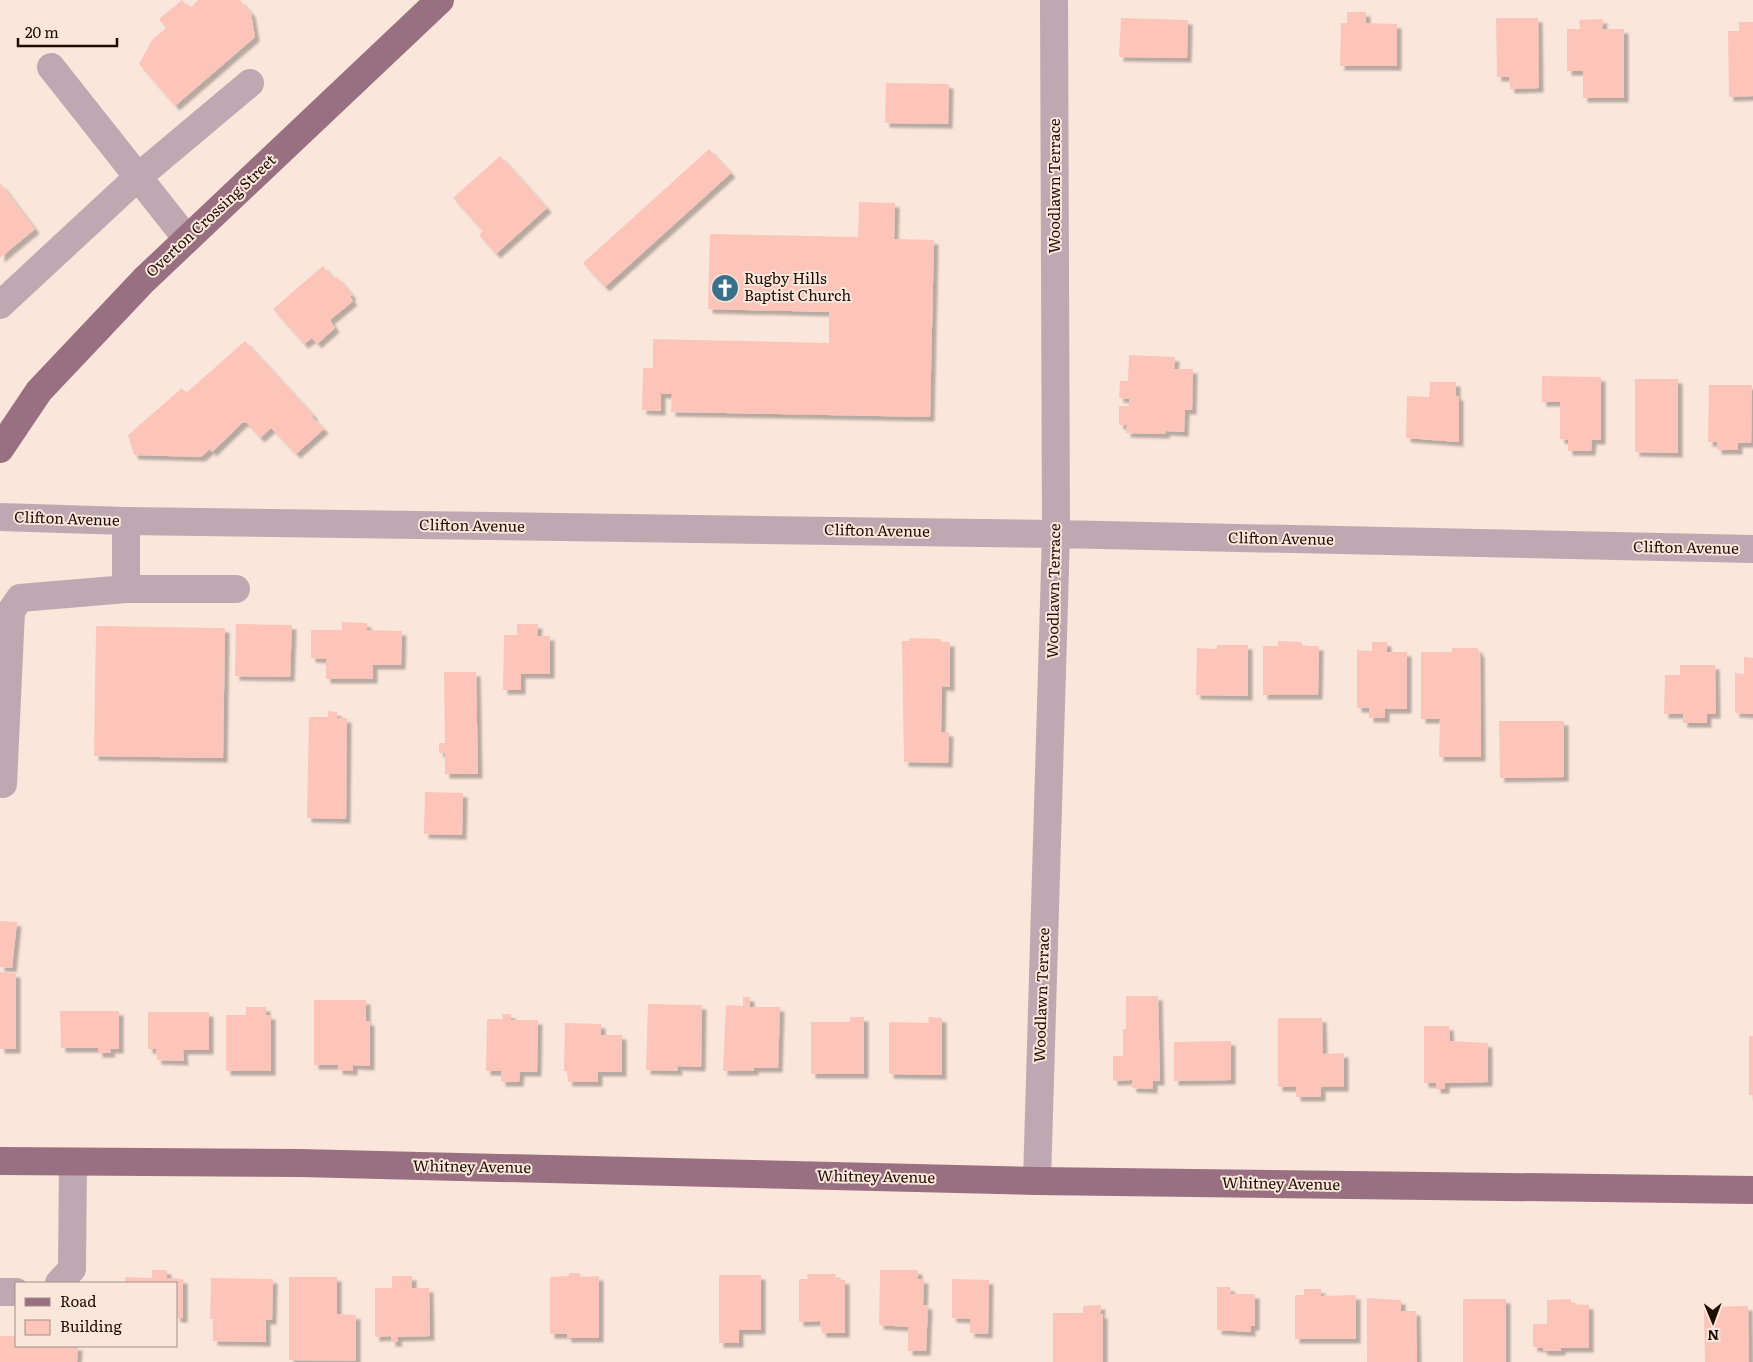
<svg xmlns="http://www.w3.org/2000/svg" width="1753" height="1362" viewBox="0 0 1753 1362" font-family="Literata,serif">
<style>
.building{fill:#fdc5ba;filter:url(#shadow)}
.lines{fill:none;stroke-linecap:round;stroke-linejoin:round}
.minor{stroke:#bfa8b1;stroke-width:28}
.major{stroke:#987081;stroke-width:28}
.labels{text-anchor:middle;stroke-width:4;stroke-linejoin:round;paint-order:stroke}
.street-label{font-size:15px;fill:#1d0d04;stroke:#fae6db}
.poi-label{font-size:15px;fill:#1d0d04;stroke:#fae6db;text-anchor:start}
</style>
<defs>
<filter id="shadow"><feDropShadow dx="4.5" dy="4.5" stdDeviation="1" flood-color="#0004"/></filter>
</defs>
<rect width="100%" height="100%" fill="#fae6db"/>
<path class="building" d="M182,0L190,8L198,0H240L251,13L255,37L175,106L139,64L152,40L166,28L159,19Z
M1347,12H1366V23L1397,24V66H1340L1341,23H1347Z
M1121,18L1188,20L1187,58L1119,57Z
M1496,18H1538L1539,88L1510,89L1509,77H1497Z
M1603,19L1602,29H1624V98H1583V71H1567V29H1580L1579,20Z
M1739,22H1753V96L1729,97L1728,31H1739Z
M886,83L949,84L948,124L885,123Z
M709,149L731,173L605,287L583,263Z
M500,156L547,208L496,254L479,235L483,231L453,198Z
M0,183L35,229L0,258Z
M859,202L895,203L894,239L934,240L930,417L671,412L672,394H661V411L642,410L643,368H653V339L829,343V312L708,309L710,234L858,237Z
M323,266L334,279L337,277L352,295L350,297L353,301L330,320L335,328L317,344L312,338L304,344L273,309Z
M245,341L313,415L312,417L324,429L296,454L271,428L260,438L247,423L243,422L212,452L210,449L201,457L134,455L128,435L182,388L186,393Z
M1129,355L1175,357L1174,369H1193L1192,410H1185L1184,432L1166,431L1165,434L1126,433L1127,425H1119V406H1129V399L1119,398L1120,381H1128Z
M1542,376L1601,377V440H1592L1591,451H1568V440L1560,439V402H1542Z
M1635,379H1678V453L1635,452Z
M1430,382H1456V396H1459V442L1406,438L1407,396L1429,397Z
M1709,385H1752L1751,443H1738V450H1717V442H1708Z
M342,622L367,623V630L402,631L401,665H373V679H326V659L311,658V630H342Z
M236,624L292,625L290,677L235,676Z
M517,624H538L537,636H550V674H521V690H503L504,635H517Z
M96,626L225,628L223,758L94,756Z
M909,638L941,639V642H950V687L942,686L941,732H949L948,763L904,762L902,641H909Z
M1278,641L1302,642V646H1319L1318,695H1263V646H1278Z
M1372,642H1387V652H1407V709H1385V718H1369V708H1357V650L1372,651Z
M1217,645H1248V696L1196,695L1197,648L1217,649Z
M1452,648H1478V652H1480L1481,757H1439L1440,719H1421V652H1452Z
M1744,657L1753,658V714L1735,713V673L1744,674Z
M1680,665H1715L1716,714H1707V723H1683V714H1664L1665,675H1680Z
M444,672H476L478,774H445V753H439V743H445Z
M328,711L337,712V718H347L346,819L307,818L309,717H328Z
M1499,721H1564V777L1500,778Z
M425,792L463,793L462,835L424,834Z
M0,921L17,922L12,968L0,967Z
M0,972L16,973V1049H0Z
M1126,996H1158L1160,1081H1153V1089L1132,1088V1080L1113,1081V1056H1123V1029H1126Z
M743,997H750V1007H780L778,1068H754V1071H723L726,1005L743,1006Z
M314,1000H366V1021H370V1066L353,1065V1071L338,1070V1065H314Z
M648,1004L702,1005L701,1067L677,1066L678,1071L646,1070Z
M246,1007H266V1015H271V1071H226V1015H246Z
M60,1011H119V1049H110L111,1053H98V1048H61Z
M148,1012H209V1050H183L184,1061L157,1060L156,1049H148Z
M502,1014H511V1020H538L537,1072H520L519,1082H501V1071H486L487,1019H503Z
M850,1017H864V1074H811V1022H850Z
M928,1017L942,1018V1075L889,1074V1022L929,1023Z
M1278,1018H1322L1323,1054L1344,1053V1087H1321V1097H1296V1087H1278Z
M565,1023L601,1024V1035H622V1072H598V1082H568L567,1071H564Z
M1424,1026H1449L1450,1041L1488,1043V1082L1445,1083V1089H1436V1083H1424Z
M1749,1036H1753V1095H1749Z
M1231,1041V1080L1174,1081V1042Z
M152,1270H167V1278L183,1279V1318H176V1283H125V1277L152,1278Z
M880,1270H918V1279H924L923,1305H928L926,1351H908V1327L879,1325Z
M569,1273H580V1277L599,1276V1338H567V1334H550V1277L569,1276Z
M807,1274H836L835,1279L845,1280V1333H822L820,1321L799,1322V1279H808Z
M719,1275H761V1330H739V1343H719Z
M392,1276H412V1288H429L430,1336L397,1337L398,1342H391V1336L375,1337V1288H392Z
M289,1277H337V1314L356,1315V1361L289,1360Z
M211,1278L273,1279L272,1320H266V1342L213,1341V1319H210Z
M952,1279L989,1280L988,1334L970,1333V1319L952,1318Z
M1217,1287H1230L1231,1294H1255V1326H1251V1332L1217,1330Z
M1304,1289H1321V1296L1356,1295V1339H1295V1295H1304Z
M1367,1298L1401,1300V1311H1416L1417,1362H1367Z
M1463,1299H1506V1362H1463Z
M1571,1299V1304L1589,1305V1348H1561V1351H1543V1348L1533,1347V1324H1547V1300Z
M1101,1305L1100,1314H1103V1362H1053V1313H1083V1306Z
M1748,1306L1749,1362H1705L1704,1307Z
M0,1336H16V1346H78L77,1362H0Z"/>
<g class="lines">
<path class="minor" d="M51,67L187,239
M0,305L138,177L250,83
M0,517L126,521L1056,534L1753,549
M126,589H236
M3,784L11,611L20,598L126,589V521
M1037,1181L1056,534L1054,0
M59,1283L72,1269L73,1162
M0,1292H16"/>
<path class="major" d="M0,449L39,391L144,280L440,0
M0,1161L300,1163L1037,1181L1753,1190"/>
</g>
<defs>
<g id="church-disc" transform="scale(1.4375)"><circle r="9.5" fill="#39718b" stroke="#fae6db"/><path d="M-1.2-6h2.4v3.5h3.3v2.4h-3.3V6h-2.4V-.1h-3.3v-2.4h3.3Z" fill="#fff"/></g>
</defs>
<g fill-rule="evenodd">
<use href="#church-disc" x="725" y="288"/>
</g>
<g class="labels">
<g class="street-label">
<text transform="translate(1055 186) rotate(-90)" y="5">Woodlawn Terrace</text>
<text transform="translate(211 216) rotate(-43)" y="5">Overton Crossing Street</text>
<text transform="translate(67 519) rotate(2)" y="5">Clifton Avenue</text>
<text transform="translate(472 526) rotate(1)" y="5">Clifton Avenue</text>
<text transform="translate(877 531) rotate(1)" y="5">Clifton Avenue</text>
<text transform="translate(1281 539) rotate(1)" y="5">Clifton Avenue</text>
<text transform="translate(1686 548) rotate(1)" y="5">Clifton Avenue</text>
<text transform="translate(1054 591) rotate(-89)" y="5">Woodlawn Terrace</text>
<text transform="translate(1042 995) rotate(-88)" y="5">Woodlawn Terrace</text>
<text transform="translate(472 1167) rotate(1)" y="5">Whitney Avenue</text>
<text transform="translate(876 1177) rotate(1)" y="5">Whitney Avenue</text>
<text transform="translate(1281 1184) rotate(1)" y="5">Whitney Avenue</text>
</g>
<g class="poi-label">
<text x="744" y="284">Rugby Hills<tspan x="744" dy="17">Baptist Church</tspan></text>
</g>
</g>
<rect x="15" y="1282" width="162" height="65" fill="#fae6db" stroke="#a28f85"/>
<rect x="25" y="1298" width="25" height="8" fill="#987081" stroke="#a28f85"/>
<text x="60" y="1307" font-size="15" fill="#1d0d04">Road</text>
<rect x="25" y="1320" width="25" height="15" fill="#fdc5ba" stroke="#a28f85"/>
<text x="60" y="1332" font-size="15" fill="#1d0d04">Building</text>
<g transform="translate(1713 1322) rotate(179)" stroke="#fae6db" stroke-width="4" paint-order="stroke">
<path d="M0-4L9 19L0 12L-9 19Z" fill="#1d0d04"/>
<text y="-8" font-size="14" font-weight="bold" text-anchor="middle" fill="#1d0d04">N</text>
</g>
<path d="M18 38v8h99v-8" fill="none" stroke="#1d0d04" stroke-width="2.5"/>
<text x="25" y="38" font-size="15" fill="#1d0d04" stroke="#fae6db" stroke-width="4" paint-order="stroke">20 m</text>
</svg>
